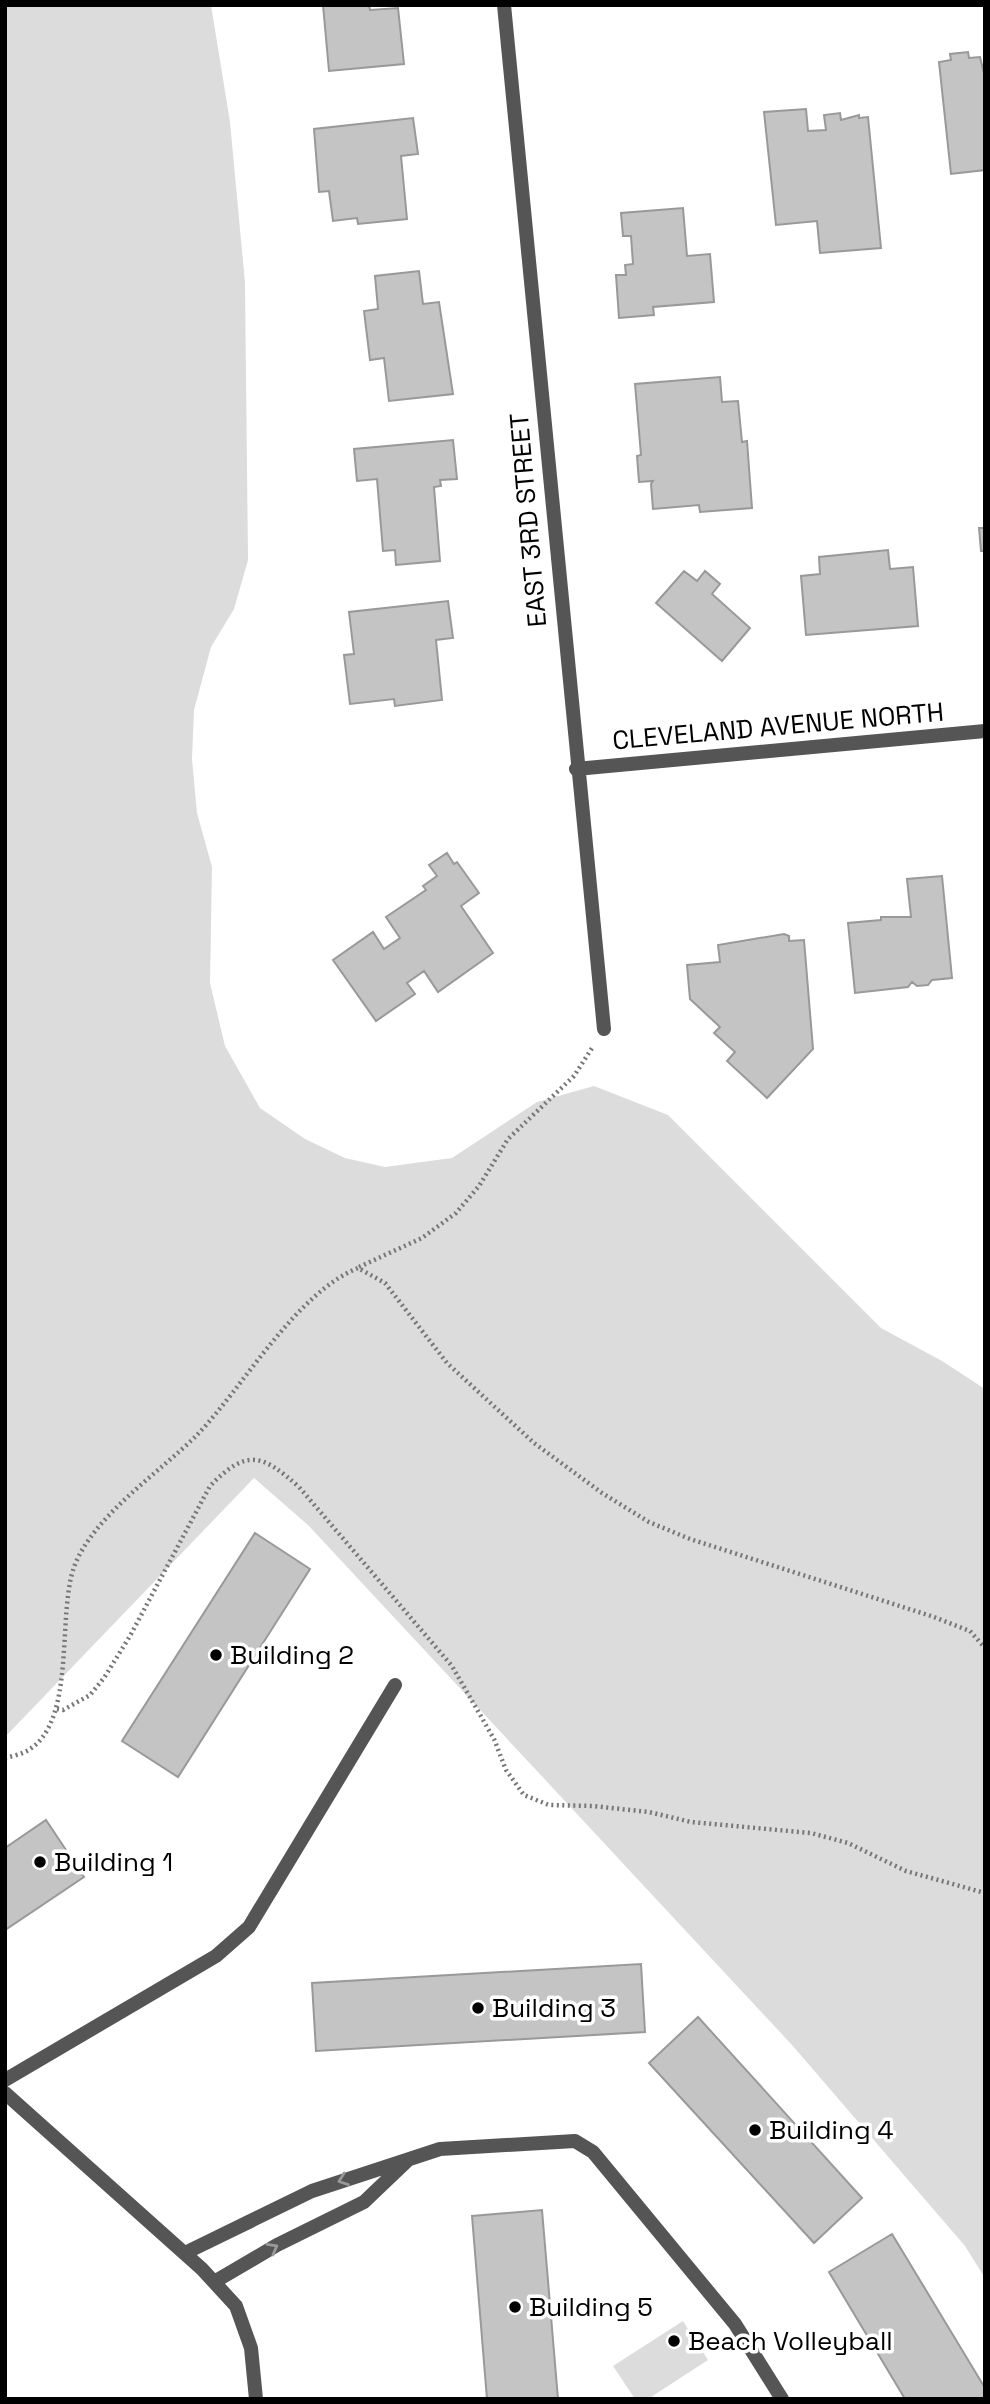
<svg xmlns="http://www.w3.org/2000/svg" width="990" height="2404" viewBox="0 0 990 2404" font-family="'Space Grotesk',sans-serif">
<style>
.green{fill:#dcdcdc}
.building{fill:#c4c4c4;stroke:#999;stroke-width:2}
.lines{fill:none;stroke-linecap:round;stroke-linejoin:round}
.path{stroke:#777;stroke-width:4.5;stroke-dasharray:2 3.5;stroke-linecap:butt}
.service{stroke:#555;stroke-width:14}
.minor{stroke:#555;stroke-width:14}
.oneway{stroke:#999}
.poi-dot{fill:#000;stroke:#fff;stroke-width:2.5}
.labels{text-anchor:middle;stroke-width:7;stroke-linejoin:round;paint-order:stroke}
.street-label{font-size:26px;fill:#000;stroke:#fff}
.poi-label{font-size:26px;fill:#000;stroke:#fff;text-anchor:start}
</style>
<rect width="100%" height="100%" fill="#fff"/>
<path class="green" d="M5,5H211L230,122L245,283L248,560L234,609L211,647L194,710L192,759L197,813L212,867L210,983L225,1046L260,1108L305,1139L345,1158L385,1167L452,1158L537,1102L594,1086L668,1115L881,1328L942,1361L985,1389V2278L965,2246L792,2045L308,1525L254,1478L5,1737Z
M683,2321L708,2360L648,2399H635L613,2366Z"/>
<path class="building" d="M323,5H369L370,10L398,8L404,64L329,71Z
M968,52L969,58L980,57L985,77V170L951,174L939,62L951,60L950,54Z
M806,109L808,131L826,130L824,115L840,113L841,120L859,115V118L868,117L881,248L820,253L817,221L776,225L764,112Z
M413,118L418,154L401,156L407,219L358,224L357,218L333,221L329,191L319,192L314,129Z
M683,208L687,256L710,254L714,302L653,307L654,315L619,318L616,275H626L625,265L633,264L631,236H623L621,213Z
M419,271L423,304L439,302L453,394L389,401L384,358L370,360L364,311L378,309L375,276Z
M720,377L722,402L738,401L742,442L747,441L752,508L700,512L699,505L653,509L651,484L653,481L639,482L637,456L641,455L635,384Z
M453,440L457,479L440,480L441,486L434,487L440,561L396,565L395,550L383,551L377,479L357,481L354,449Z
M979,528H985V551H981Z
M888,550L890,569L913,567L918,626L806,635L801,576L820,574L819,557Z
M684,571L697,581L705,571L720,584L712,594L750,628L722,661L656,603Z
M448,601L453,638L436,640L442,700L395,706L394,699L350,704L344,655L354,654L349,612Z
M447,853L454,864L457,862L479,893L461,906L493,953L438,992L424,971L407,983L415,994L376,1021L333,960L373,932L384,949L400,938L386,917L426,890L423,886L437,876L429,865Z
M942,876L952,978L932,980L928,985L917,986L912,982L908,987L855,993L848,923L881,920V917H911L907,879Z
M784,934L789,936V941L804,940L813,1049L767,1098L727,1061L735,1052L714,1033L720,1027L690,999L687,965L720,962L718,945Z
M255,1533L310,1569L178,1777L122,1741Z
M46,1820L84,1877L5,1930V1848Z
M641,1964L645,2032L316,2051L312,1983Z
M698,2017L862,2198L814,2243L649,2063Z
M542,2210L558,2399H487L472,2216Z
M892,2234L985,2388V2399H905L829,2272Z"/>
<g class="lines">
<path class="path" d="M359,1267L422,1238L456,1213L479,1186L508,1139L574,1076L592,1048
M57,1709L63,1710L90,1695L104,1678L130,1636L210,1486C247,1448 262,1454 299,1487L452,1666L494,1739L506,1770L524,1795L549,1805L593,1806L649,1812L691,1822L811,1833L848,1843L906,1871L985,1893
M5,1758C13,1756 23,1754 30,1749C76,1719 57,1616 74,1567C93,1516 159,1473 197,1435C244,1386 296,1293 358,1268L385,1283L447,1363L534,1443L602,1493L649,1522L690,1539L931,1616L970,1631L985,1648"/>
<path class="service" d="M5,2080L216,1956L249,1927L395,1685
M5,2093L202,2269L236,2306L251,2348L256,2399
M185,2253L312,2191L440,2149L575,2141L593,2152L735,2324L782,2399
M214,2282L277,2245L364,2202L407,2161"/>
<path class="minor" d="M504,5L604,1029
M576,769L985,731"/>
</g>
<defs><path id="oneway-chevron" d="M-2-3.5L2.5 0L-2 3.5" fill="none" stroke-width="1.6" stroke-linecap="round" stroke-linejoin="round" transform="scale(1.75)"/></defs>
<g class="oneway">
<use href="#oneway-chevron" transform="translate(343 2180) rotate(160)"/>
<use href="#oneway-chevron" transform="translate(273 2248) rotate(-29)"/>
</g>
<g class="poi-dot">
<circle cx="216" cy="1655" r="7"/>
<circle cx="40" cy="1862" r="7"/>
<circle cx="478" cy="2008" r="7"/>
<circle cx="755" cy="2130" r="7"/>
<circle cx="515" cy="2307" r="7"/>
<circle cx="674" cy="2341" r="7"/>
</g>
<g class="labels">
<g class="street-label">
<text transform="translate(528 520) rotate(-95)" y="9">EAST 3RD STREET</text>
<text transform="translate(778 726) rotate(-5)" y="9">CLEVELAND AVENUE NORTH</text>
</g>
<g class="poi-label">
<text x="230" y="1664">Building 2</text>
<text x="54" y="1871">Building 1</text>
<text x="492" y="2017">Building 3</text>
<text x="769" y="2139">Building 4</text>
<text x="529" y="2316">Building 5</text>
<text x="688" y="2350">Beach Volleyball</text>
</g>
</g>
<rect width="990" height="2404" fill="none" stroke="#000000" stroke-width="14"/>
</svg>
